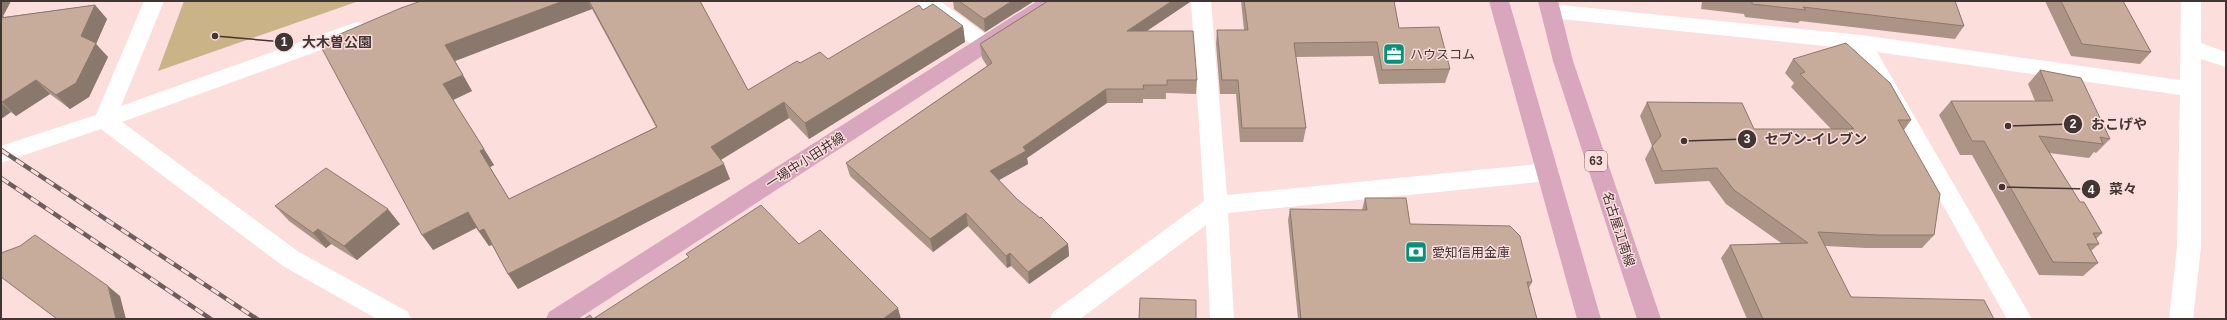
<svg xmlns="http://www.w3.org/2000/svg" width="2227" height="320" viewBox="0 0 2227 320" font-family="Arial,'Noto Sans JP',sans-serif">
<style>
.green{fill:#cab487}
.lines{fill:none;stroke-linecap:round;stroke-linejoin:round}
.minor{fill:#fff;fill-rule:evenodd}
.major{fill:#d8a7bd;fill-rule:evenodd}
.rail-casing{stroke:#6e5d5c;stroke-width:4.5}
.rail{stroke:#fcdfdd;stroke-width:3;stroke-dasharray:9;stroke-linecap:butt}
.wall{fill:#ab9485;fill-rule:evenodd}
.shaded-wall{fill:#8b786c}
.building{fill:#c7ac9b;stroke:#8b786c}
.labels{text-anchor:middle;stroke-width:3;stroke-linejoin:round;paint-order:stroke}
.shield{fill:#fcdfdd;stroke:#7a6867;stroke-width:1}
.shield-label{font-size:12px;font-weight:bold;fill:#423534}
.poi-label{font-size:13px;fill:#423534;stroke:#fcdfdd;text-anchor:start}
.street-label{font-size:13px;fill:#423534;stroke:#fcdfdd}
.leader{fill:none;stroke:#423534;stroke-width:1.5}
.callout-dot{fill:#423534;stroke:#fcdfdd;stroke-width:1.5}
.mark-label{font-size:12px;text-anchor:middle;font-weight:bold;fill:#fff}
.callout-label{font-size:14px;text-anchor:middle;font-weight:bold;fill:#423534;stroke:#fcdfdd;stroke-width:3;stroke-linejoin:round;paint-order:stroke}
</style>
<rect width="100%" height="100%" fill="#fcdfdd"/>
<path class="green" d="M184,1H359L158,71Z"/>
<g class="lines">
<path class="minor" d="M144,1H164L121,106L351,24L358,22L365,24L368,29L365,34L122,122L299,252L408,312L411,319H377L283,266L101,129L1,163V146L96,115Z
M916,1H940L992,39L995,44L992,49L985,51L978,49L919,6Z
M1191,1H1211L1227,195L1548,163L1556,166L1559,172L1556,178L1548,181L1228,213L1234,319H1210L1206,225L1080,319H1050L1053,312L1204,201Z
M2181,1H2201V43L2226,52V67L2201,59V247L2193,319H2169L2177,247L2180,95L1877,52L2032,319H2007L1855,49L1551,18L1544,16L1541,11L1544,6L1551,4L1861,35L2180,80Z"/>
<path class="major" d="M1037,1H1062L1059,6L578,319H546L549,312Z
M1489,1H1509L1601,319H1577Z
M1538,1H1558L1573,61L1661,319H1637L1553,61Z"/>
<g class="rail-casing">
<path id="rail" d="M1,150L257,319
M1,178L211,319"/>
</g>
<use href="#rail" class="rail"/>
</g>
<path class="wall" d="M1,1H11L3,16L4,17L95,5L107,19L96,44L108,57L89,97L70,109L50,94L16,116L11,112L1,119Z
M421,1H700L748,90L800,63L828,59L923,10L963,26L965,42L809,139L789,118L721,160L730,179L518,289L508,274L492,245L489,246L476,228L433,250ZM592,9L656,127L509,199L490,167L494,165L453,100L472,91L455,61Z
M953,1H1034L985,32L954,9Z
M1048,1H1190V2L1147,31L1197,80L1196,94L1166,93V99H1143V103H1107L1027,158L1028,164L999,180L1017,199L1068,244L1069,256L1029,284L1011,266L1007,268L968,226L933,252L850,176L846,163L987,66L982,58L980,44Z
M1241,1H1394L1399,28L1450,69L1445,83L1379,84L1373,56L1296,57L1306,128L1303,142H1240L1236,94H1220L1216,44L1217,30H1244Z
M1702,1H1955L1964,26L1955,39L1800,21L1798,23L1745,17L1744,14L1701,9Z
M2045,1H2123L2151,52L2140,64L2071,56Z
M1793,59L1911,120L1904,130L1934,235L1922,248H1866L1825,246L1851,297L1994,319H1747L1721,258L1730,245L1781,243L1726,204L1709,181L1655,184L1645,159L1652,146L1640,116L1647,102L1754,129H1831L1791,87L1794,83L1785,73Z
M2040,70L2110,139L2096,153L2094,152L2089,158L2049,153L2080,202L2102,233L2096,239L2099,244L2091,251L2098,263L2083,276L2039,275L1972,155H1960L1939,115L1951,101H2035L2028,84Z
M1365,198L1410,224L1532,282L1529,288L1537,319H1298L1288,220L1290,209L1362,210Z
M275,206L400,224L357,260L331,244L326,248L289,221Z"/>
<path class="shaded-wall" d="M1,1H11L3,16L6,19L1,28Z
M563,1H588L592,9L455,61L472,91L453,100L494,165L490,167L519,214L480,151L443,84L445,45Z
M1012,1H1034L985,32L984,19Z
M1172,1H1190V2L1127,44V31Z
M95,5L107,19L96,44L108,57L89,97L70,109L56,95L81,36Z
M963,26L965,42L809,139L805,123Z
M36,80L50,94L16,116L2,102Z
M1106,89L1107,103L1027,158L1028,164L992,184L990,171L1023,147Z
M784,102L789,118L717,162L711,147Z
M1,103L11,112L1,119Z
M724,164L730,179L518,289L508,274Z
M388,209L400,224L357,260L344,246Z
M468,212L478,227L433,250L422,235Z
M966,213L968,226L933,252L930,239Z
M318,229L331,244L326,248L313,233Z
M484,229L494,244L489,246L479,231Z
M1068,244L1069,256L1029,284L1028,272Z
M1010,253L1011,266L1007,268L1006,256Z
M108,286L120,296L126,319H116Z
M898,308L901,319H883Z"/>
<path class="building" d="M421,1H563L445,45L463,75L443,84L484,149L480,151L509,199L657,127L589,1H700L748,90L797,61L800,63L820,52L828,59L919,5L923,10L933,4L963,26L805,123L784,102L711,147L724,164L508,274L484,229L479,231L468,212L422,235L319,43L401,8Z
M959,1H1012L984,19Z
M1048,1H1172L1127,31H1193L1197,80H1167V85H1143L1144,89H1106L1023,147L1026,151L990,171L1017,199L1040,218L1041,217L1068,244L1028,272L1010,253L1006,256L966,213L930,239L846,163L992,63L980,44Z
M1244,1H1394L1399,28L1439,27L1450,69L1382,70L1377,42L1294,43L1306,128H1242L1238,80H1222L1217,30H1248Z
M1748,1H1955L1964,26L1803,7L1806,10L1752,4V1Z
M2061,1H2123L2151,52L2082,44Z
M95,5L81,36L96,43L76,83L56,95L36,80L2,102H1V18Z
M1846,43L1890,83L1911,120H1898L1940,194L1934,235H1877L1818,232L1851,297L1984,300L1994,319H1763L1730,245L1808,243L1734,190L1717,168L1662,171L1652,146L1661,136L1647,102L1742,103L1754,129H1854L1800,74L1805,72L1793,59Z
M2040,70L2081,78L2110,139L2100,137L2103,144L2039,136L2080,202H2084L2102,233H2093L2099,244H2087L2098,263L2053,262L1984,141H1972L1951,101H2053Z
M326,168L388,209L344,246L318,229L313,233L275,206Z
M1365,198H1406L1410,224L1510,226L1520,236L1532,282H1527L1537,319H1301L1290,209L1367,210Z
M761,205L799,244L820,230L898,308L883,319H584L590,315L593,319L689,257L686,254Z
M35,235L108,286L116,319H57L1,277V253L20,246Z
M1140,298L1196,300V319H1139Z"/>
<defs>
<g id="office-square" transform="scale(1.15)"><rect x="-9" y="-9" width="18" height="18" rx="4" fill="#07917c" stroke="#fcdfdd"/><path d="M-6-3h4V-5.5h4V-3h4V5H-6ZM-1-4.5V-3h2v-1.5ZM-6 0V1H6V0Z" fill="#fff"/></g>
<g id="bank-square" transform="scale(1.15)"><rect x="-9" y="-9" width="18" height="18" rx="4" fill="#07917c" stroke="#fcdfdd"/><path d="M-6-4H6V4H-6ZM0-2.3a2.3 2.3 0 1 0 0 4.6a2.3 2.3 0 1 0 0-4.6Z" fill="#fff"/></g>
</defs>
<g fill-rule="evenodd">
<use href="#office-square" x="1394" y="54"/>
<use href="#bank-square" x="1416" y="252"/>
</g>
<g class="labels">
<rect class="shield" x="1585" y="151" width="22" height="20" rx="3"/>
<g class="shield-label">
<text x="1596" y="165">63</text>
</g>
<g class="poi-label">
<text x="1410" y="59">ハウスコム</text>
<text x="1432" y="257">愛知信用金庫</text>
</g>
<g class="street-label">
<text transform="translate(805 160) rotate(-33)" y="5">一場中小田井線</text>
<text transform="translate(1619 229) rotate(72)" y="5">名古屋江南線</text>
</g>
</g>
<path class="leader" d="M215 36L284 42M2008 126L2073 124M1684 141L1747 139M2002 187L2091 189"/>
<g class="callout-dot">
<circle cx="215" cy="36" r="4"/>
<circle cx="2008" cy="126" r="4"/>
<circle cx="1684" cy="141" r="4"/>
<circle cx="2002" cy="187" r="4"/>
<circle cx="284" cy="42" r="10"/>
<circle cx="2073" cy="124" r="10"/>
<circle cx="1747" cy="139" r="10"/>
<circle cx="2091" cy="189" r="10"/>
</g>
<g class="mark-label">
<text x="284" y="46">1</text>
<text x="2073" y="128">2</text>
<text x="1747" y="143">3</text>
<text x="2091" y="194">4</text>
</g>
<g class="callout-label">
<text x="337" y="47">大木曽公園</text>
<text x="2119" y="129">おこげや</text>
<text x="1816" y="144">セブン-イレブン</text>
<text x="2123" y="194">菜々</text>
</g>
<rect width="2227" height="320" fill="none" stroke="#423534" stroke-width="4"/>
</svg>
